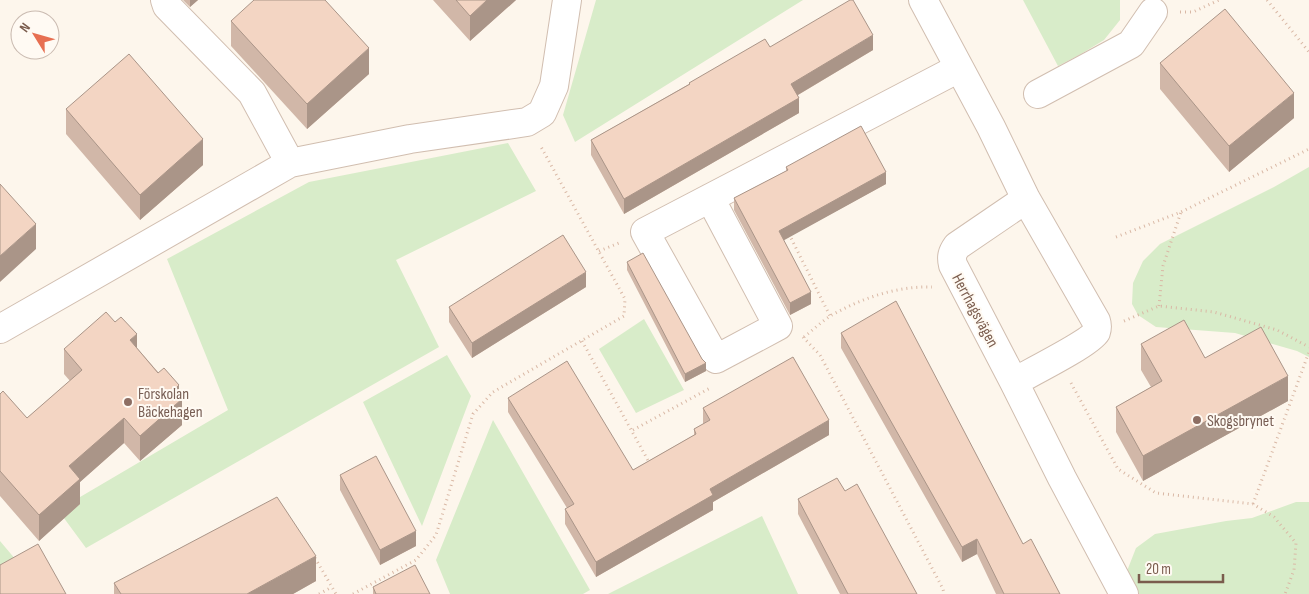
<svg xmlns="http://www.w3.org/2000/svg" width="1309" height="594" viewBox="0 0 1309 594" font-family="'Sofia Sans Condensed',sans-serif">
<style>
.green{fill:#d8ecc9}
.lines{fill:none;stroke-linecap:round;stroke-linejoin:round}
.minor-casing{stroke:#d1beb0;stroke-width:30}
.path{stroke:#d9b8a5;stroke-width:3;stroke-dasharray:1 4;stroke-linecap:butt}
.minor{stroke:#fff;stroke-width:28}
.wall{fill:#d1b7a8}
.shaded-wall{fill:#aa9588}
.building{fill:#f3d5c3;stroke:#aa9588}
.education-dot{fill:#8d6e63;stroke:#fffaf3;stroke-width:2}
.labels{text-anchor:middle;stroke-width:4;stroke-linejoin:round;paint-order:stroke}
.street-label{font-size:16px;fill:#7a5c4d;stroke:#fffaf3}
.education-label{font-size:16px;fill:#785e54;stroke:#fffaf3;text-anchor:start}
</style>
<rect width="100%" height="100%" fill="#fdf6ec"/>
<path class="green" d="M596,0H803L575,142L563,115Z
M1023,0H1120V20L1104,40L1081,54L1058,66Z
M508,143L536,191L396,260L439,347L86,548L58,510L228,410L167,259L309,182Z
M1309,167V357L1297,351L1235,333L1156,327L1138,315L1132,304L1133,283L1143,261L1160,244L1274,187Z
M644,319L684,390L636,413L599,349Z
M447,355L471,396L422,526L363,402Z
M493,420L590,590L583,594H450L436,560Z
M1296,502H1309V594H1139L1127,571L1136,548L1155,534L1226,521L1252,518Z
M762,516L798,594H608Z
M0,541L16,560L0,569Z"/>
<g class="lines">
<g class="minor-casing">
<path id="minor" d="M165,0L167,6L252,93L290,163
M923,0L991,127L1026,199L1096,321C1097,324 1097,329 1096,332C1090,343 1028,374 1014,382
M1038,94L1131,44L1153,12
M710,198L778,326L716,359L645,232L959,68
M1026,199L957,246C952,253 951,257 953,265L1014,382L1062,478L1124,594
M0,329L290,163L410,139L527,122L542,113L554,86L567,0"/>
</g>
<path class="path" d="M1267,0L1309,52
M1180,12H1193L1219,0
M789,234L830,316
M1116,237L1181,212L1309,149
M599,251L619,243
M1159,306L1163,266L1181,212
M1124,321L1159,306L1214,312L1277,330L1309,347
M803,337L820,355L943,589L944,594
M804,337C813,330 822,321 832,315C862,298 897,286 932,287
M582,341L650,464
M1071,383L1118,469L1156,493L1253,504L1274,517L1296,543L1294,570L1285,594
M633,430L712,387
M1253,504L1309,352
M315,558L336,594
M319,594L332,587
M353,594L416,560L436,535L473,414L493,392L624,316L625,299L540,145"/>
<use href="#minor" class="minor"/>
</g>
<path class="wall" d="M183,0H198L190,7Z
M433,0H516L470,41Z
M231,21L369,74L307,129L231,46Z
M770,47L873,50L798,95L799,113L624,214L591,155V140L689,84V83Z
M1160,63L1294,118L1229,172L1160,89Z
M66,109L203,165L140,220L66,134Z
M786,167L886,184L783,240L811,304L790,315L734,210V198L786,171Z
M627,262L702,359L706,371L685,382L627,270Z
M586,287L472,358L449,322V307Z
M841,333L1023,544L1060,594H996L977,554L962,562L841,348Z
M1141,344L1205,358L1288,401L1143,481L1116,432V407L1151,387L1141,370Z
M137,348L179,396L182,425L140,461L124,443L80,482V504L39,541L0,496V394L27,418L70,381L64,374V349Z
M508,398L633,470L694,435V429L703,424V408L829,435L713,502V510L596,577L565,524V509L567,508L508,412Z
M340,475L416,546L380,565L340,490Z
M845,491L917,594H840L798,514V499Z
M316,581L293,594H114V583Z
M373,587L430,594H373Z"/>
<path class="shaded-wall" d="M190,0H198L190,7Z
M487,0H516L470,41V16Z
M873,35V50L791,99V84Z
M369,48V74L307,129V104Z
M1294,93V118L1229,172V146Z
M799,98V113L624,214V199Z
M203,139V165L140,220V195Z
M886,172V184L779,243V231Z
M36,224V249L0,282V256Z
M586,272V287L472,358V343Z
M811,292V304L790,315V303Z
M137,334V360L130,340Z
M706,363V371L685,382V374Z
M1288,376V401L1143,481V456Z
M179,385V402L182,399V425L140,461V436L174,390Z
M124,418V443L80,482V504L39,541V515L69,466Z
M829,420V435L713,502V510L596,577V562L710,489Z
M416,531V546L380,565V550Z
M977,539V554L962,562V547Z
M316,556V581L293,594H247Z"/>
<path class="building" d="M254,0H325L369,48L307,104L231,21Z
M456,0H487L470,16Z
M850,0H853L873,35L791,84L799,98L624,199L591,140L690,84L689,83L765,39L770,47Z
M1225,9L1294,93L1229,146L1160,63Z
M129,54L203,139L140,195L66,109Z
M861,126L886,172L779,231L811,292L790,303L734,198L788,170L786,167Z
M0,184L36,224L0,256Z
M563,235L586,272L472,343L449,307Z
M643,253L702,359L706,363L685,374L627,262Z
M896,301L1023,544L1031,539L1060,594H1004L977,539L962,547L841,333Z
M106,312L115,322L121,317L137,334L130,340L158,373L164,368L179,385L174,390L182,399L140,436L124,418L69,466L80,479L39,515L0,471V394L3,391L27,418L82,370L64,349Z
M1184,320L1205,358L1261,327L1288,376L1143,456L1116,407L1162,381L1141,344Z
M793,357L829,420L710,489L713,495L596,562L565,509L574,504L508,398L567,361L633,470L696,434L694,429L710,420L703,408Z
M376,456L416,531L380,550L340,475Z
M837,478L845,491L857,484L917,594H848L798,499Z
M277,497L316,556L247,594H121L114,583Z
M38,544L66,594H0V565Z
M415,565L430,594H376L373,587Z"/>
<g class="education-dot">
<circle cx="128" cy="402" r="5"/>
<circle cx="1197" cy="420" r="5"/>
</g>
<g class="labels">
<g class="street-label">
<text transform="translate(976 310) rotate(62)" y="6">Herrhagsvägen</text>
</g>
<g class="education-label">
<text x="138" y="399">Förskolan<tspan x="138" dy="18">Bäckehagen</tspan></text>
<text x="1207" y="426">Skogsbrynet</text>
</g>
</g>
<g transform="translate(35 35) rotate(307)"><circle r="24" fill="#fffaf3" stroke="#cabbb1"/>
<path d="M0-4L9 19L0 12L-9 19Z" fill="#e76f51"/>
<text y="-8" font-size="14" font-weight="bold" text-anchor="middle" fill="#7a5c4d">N</text>
</g>
<path d="M1139 574v8h84v-8" fill="none" stroke="#7a5c4d" stroke-width="2.5"/>
<text x="1146" y="574" font-size="15" fill="#7a5c4d" stroke="#fffaf3" stroke-width="4" paint-order="stroke">20 m</text>
</svg>
